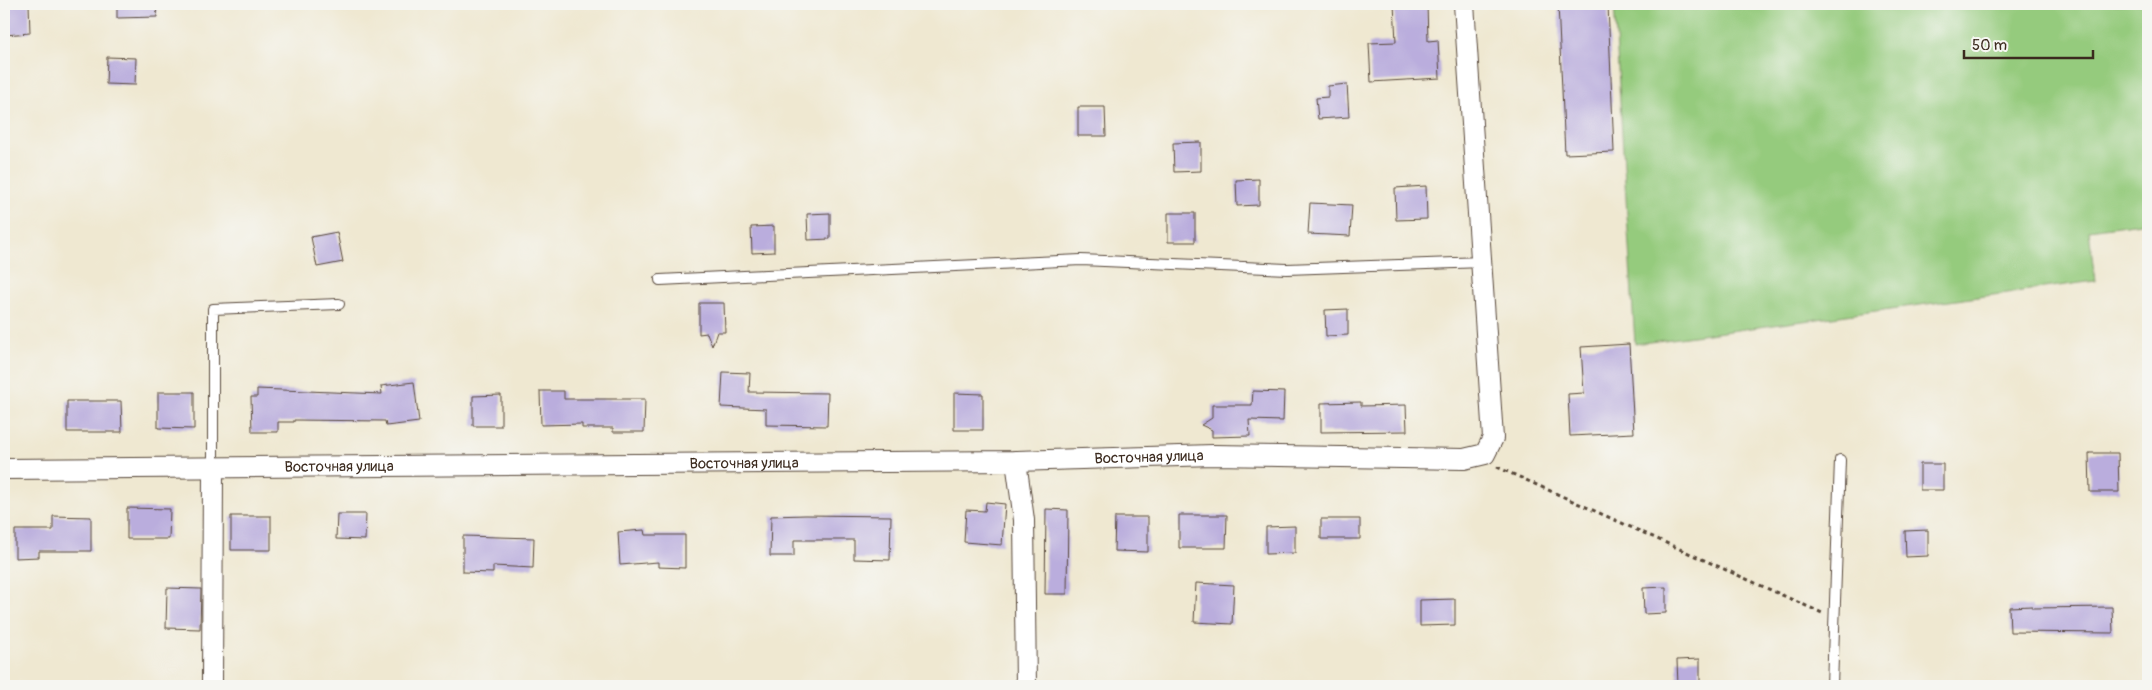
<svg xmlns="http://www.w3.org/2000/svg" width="2152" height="690" viewBox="0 0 2152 690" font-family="Pangolin,sans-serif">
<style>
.green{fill:#95cb7d;stroke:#687a4e}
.building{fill:#baaddd}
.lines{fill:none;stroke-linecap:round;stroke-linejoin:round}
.lane-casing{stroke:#564639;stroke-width:12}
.street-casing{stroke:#564639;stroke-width:22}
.path{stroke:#564639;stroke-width:3;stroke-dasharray:4 4;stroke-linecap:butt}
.lane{stroke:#fff;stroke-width:10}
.street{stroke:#fff;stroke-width:20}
.labels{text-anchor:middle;stroke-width:4;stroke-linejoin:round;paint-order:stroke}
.street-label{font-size:15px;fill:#3b2a1e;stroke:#f6f6f2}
</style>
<rect width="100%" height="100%" fill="#f6f6f2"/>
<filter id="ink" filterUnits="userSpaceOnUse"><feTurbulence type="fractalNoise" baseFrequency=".02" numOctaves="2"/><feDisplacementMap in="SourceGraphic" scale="10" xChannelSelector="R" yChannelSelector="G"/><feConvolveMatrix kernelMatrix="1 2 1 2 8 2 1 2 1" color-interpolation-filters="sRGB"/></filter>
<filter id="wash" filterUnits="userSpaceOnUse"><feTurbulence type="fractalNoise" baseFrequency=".0096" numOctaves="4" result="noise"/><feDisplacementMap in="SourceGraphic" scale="20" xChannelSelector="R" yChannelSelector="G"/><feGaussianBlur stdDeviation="1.12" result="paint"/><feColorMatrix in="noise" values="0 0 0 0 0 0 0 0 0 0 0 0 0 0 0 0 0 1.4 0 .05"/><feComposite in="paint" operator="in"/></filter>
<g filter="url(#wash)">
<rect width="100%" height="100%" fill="#efe8d1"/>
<path class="green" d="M1614,4H2148V222L2089,230L2095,281L1635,344Z"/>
<g id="blocks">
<path class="building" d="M4,4H29L30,33L4,35Z
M117,4H156L157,17L117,18Z
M1394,4H1427L1428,41L1438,40L1440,78L1371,82L1369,43L1396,42Z
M1558,4H1608L1614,152L1565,154Z
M107,57L136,58L135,85L106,84Z
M1347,84L1349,117L1318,119L1316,98L1328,97V86Z
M1078,107H1105L1106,136H1078Z
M1201,142V171L1174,172L1173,143Z
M1259,179V205L1237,206L1236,180Z
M1426,186L1427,219L1396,220L1395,188Z
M1310,203L1352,205L1350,236L1308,234Z
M830,213V239L808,240L807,214Z
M1168,213H1195V242H1168Z
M774,226V252L752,253L751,227Z
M337,232L343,262L317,267L311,237Z
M699,303H724L725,332H717L712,346L707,333L699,334Z
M1348,309V335L1326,336L1325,310Z
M1629,344L1634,433L1570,436L1568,394L1584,393L1581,347Z
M723,372L750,373L749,392L828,393L827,426L766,425V409L721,407Z
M414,382L419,422L386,426L385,421L294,420V422H278V432H252L251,397H257V389L382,394L381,386Z
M540,391H564V399H645L644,432H613V428H582V424L541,425Z
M1253,391L1284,392L1283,421L1249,420L1250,436L1212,437V430L1201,425L1212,418V405H1252Z
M158,392H194V429L158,428Z
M954,393L983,394V430H954Z
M501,395V426H473V396Z
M67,401H121L122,432H67Z
M1361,402V406L1406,405L1407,431L1321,432V403Z
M2089,453H2118L2119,492H2090Z
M1920,464H1943V490H1920Z
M986,502L1005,504L1002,545L964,542L966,510L985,511Z
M127,508L170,509L169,539H127Z
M1046,509L1068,510L1067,594H1045Z
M337,514H366L365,540L336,539Z
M806,515L891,516L890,560L854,559V540H794V556H770L771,516Z
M1179,515H1227L1226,548H1179Z
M53,516L91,517V551H39V557L15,558V530H53Z
M231,516H271V550H231Z
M1115,517H1148V552L1114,551Z
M1321,519H1360V539H1321Z
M1295,526V553L1266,554V527Z
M644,530L645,535H685V568L658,567V562L620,565L618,532Z
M1928,530V556L1906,557L1905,531Z
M463,536L534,538L533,568L493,566V573L463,572Z
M1196,583L1234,585L1232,624L1194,622Z
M1666,587V613L1644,614L1643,588Z
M167,588L201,589L200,629L166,628Z
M1455,599V625L1420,626V600Z
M2032,606V608L2112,607L2113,633L2010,632L2009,607Z
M1700,659V685L1678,686L1677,660Z"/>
</g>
</g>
<g filter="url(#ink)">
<use href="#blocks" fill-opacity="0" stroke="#564639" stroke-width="1"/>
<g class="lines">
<g class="lane-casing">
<path id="lane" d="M660,280L1081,260L1287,269L1483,262
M213,469V309L339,304
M1832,686L1840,460"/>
</g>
<g class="street-casing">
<g id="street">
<path d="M1016,461L1024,520L1026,686"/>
<path id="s1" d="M4,469L1016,461L1213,455L1464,459L1485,454L1493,438L1464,4"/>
<path d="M212,686L213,469"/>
</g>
</g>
<path class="path" d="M1497,467L1822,613"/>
<use href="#lane" class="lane"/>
<use href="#street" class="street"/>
</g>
</g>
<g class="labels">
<g class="street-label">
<text dy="5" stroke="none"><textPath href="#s1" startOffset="1145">Восточная улица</textPath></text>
<text dy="5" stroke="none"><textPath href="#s1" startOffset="740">Восточная улица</textPath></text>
<text dy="5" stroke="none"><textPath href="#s1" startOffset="335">Восточная улица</textPath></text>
</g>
</g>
<rect width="2152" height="690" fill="none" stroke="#f6f6f2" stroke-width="20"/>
<path d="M1964 50v8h129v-8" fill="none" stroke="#3b2a1e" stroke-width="2.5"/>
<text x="1972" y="50" font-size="15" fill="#3b2a1e" stroke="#f6f6f2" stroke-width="4" paint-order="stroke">50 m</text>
</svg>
